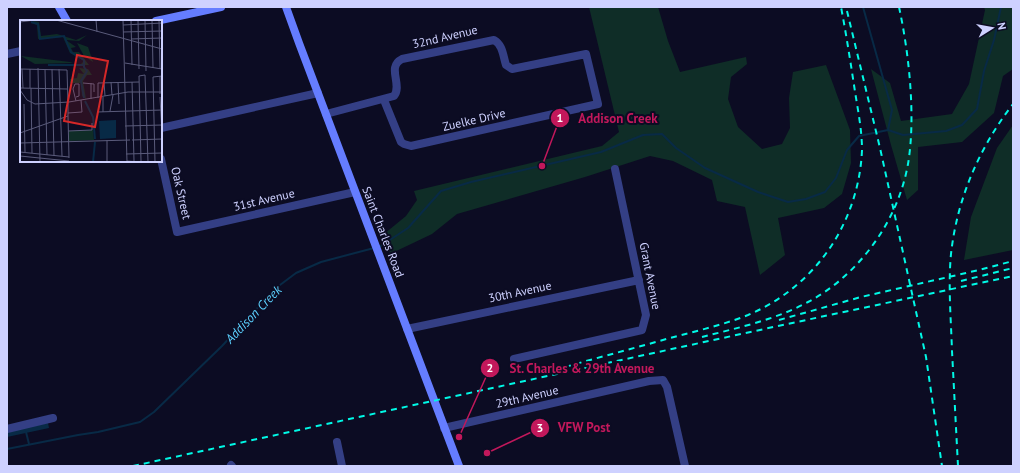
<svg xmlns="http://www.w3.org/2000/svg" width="1020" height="473" font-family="'PT Sans',sans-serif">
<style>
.green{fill:#0f2d27}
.water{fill:#082a46}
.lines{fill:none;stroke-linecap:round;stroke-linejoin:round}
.stream{stroke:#082a46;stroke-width:2}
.minor{stroke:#343f85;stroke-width:8}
.secondary{stroke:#657dff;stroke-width:8}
.rail{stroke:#00f9e6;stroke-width:2;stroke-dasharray:6 5;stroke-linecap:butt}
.labels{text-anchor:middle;stroke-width:4;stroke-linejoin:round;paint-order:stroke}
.street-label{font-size:12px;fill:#ced1ff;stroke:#0c0c23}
.water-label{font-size:13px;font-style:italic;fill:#5cd1ff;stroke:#0c0c23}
.inset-river{fill:none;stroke:#082a46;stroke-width:2}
.inset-road{fill:none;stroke:#5a5b7b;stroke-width:1}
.view{fill:#d62828;fill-opacity:0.15;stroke:#d62828;stroke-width:2}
.inset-edge{fill:none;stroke:#ced1ff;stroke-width:2}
.leader{fill:none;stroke:#c2185b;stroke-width:1.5}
.callout-dot{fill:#c2185b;stroke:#0c0c23;stroke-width:1.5}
.mark-label{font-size:12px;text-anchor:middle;font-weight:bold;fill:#fff}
.callout-label{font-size:13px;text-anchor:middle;font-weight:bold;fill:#c2185b;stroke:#0c0c23;stroke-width:4;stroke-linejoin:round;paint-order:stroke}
</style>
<rect width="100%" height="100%" fill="#0c0c23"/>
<path class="green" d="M589,7H658L668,41L680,72L746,57L747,64L731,77L728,99L738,127L762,149L782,144L790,128L789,98L793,72L826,65L850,130L851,163L842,194L824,208L778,218L785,255L760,275L745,207L717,201L712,180L673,161L650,156L585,177L457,214L432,234L390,254L384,234L406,216L417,200L414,191L602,146L619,132Z
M984,7H1013V69L1003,76L994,113L962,142L918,147V190L907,200L891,145L871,69L890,83L901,121L952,114L969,84L985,10Z
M1013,125V250L964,260L971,217L997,148Z"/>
<path class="water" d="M48,423L49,428L7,437V432Z"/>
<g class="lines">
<path class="stream" d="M863,7L892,110L888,130
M379,247L408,228L441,191L471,182L601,152L643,135L662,134L676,148L705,168L758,192L788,202L806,199L825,192L836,178L847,150L859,136L888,130L903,135L946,131L962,125L977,109L984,71L994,40L1001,7
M26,432L29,444
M7,449L78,435L98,432L140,422L154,412L222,346L276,288L296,273L321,262L374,248"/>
<path class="minor" d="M7,54L21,51
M326,114L394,96C403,85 386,67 402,59L494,40C503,45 503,56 506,65L512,69L586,54L598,104L411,146L404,144L401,142L384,100
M161,128L318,93
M161,159L177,232L355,192
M407,329L639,280
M514,359L642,330L646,315L615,169
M444,428L649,381L663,380L667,387L685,466
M7,429L53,418
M337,442L342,466
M231,465L232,466"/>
<path class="secondary" d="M59,7L67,21
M286,7L299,43L459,466
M156,21L221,7"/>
<path class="rail" d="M847,11L880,148L926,357L942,466
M961,281L1013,268
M779,320L861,297L979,270L1013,261
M702,337C737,328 775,320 808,302C859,275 898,221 908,164C916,117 909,53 899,7
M565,367C600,357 635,348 670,338C696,331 723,325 748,315C791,297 826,263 845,221C855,199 861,175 862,150C862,128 857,106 854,85C850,59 846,33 841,7
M133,466L778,326L1013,276
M958,466C956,428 954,389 952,351C951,319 948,286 951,254C957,199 979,148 1013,104"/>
</g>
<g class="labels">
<g class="street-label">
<text transform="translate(445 37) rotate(-13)" y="4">32nd Avenue</text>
<text transform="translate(474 120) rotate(-13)" y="4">Zuelke Drive</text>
<text transform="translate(181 193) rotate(77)" y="4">Oak Street</text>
<text transform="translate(264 200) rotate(-13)" y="4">31st Avenue</text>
<text transform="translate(383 232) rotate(69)" y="4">Saint Charles Road</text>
<text transform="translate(650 276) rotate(79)" y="4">Grant Avenue</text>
<text transform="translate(520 292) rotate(-12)" y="4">30th Avenue</text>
<text transform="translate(527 397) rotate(-13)" y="4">29th Avenue</text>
</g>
<g class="water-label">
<text transform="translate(253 314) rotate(-46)" y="5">Addison Creek</text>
</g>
</g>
<g transform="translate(20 20)">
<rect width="142" height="142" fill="#0c0c23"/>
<path d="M14,1L19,2L21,16L37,14L56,20L67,15L59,21L46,20L56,27L51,28L53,32H59L69,45H60L64,41L50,33L43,17L18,19L17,5L11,3ZM57,23L68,27L73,42L64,36ZM1,36L50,42L53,43L15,44ZM59,48L68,49L72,55H67L63,61L66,79L62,76L61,63H50V59L57,58L58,53L64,54ZM73,110L74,120L49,121V111Z" fill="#0f2d27"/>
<path d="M96,100V118L80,119L79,101Z" fill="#082a46"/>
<path class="inset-river" d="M11,2L18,4L20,19L44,16L51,32L64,40V47L67,51L61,61L64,78M28,45H64M65,81L73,97L75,119M73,142L75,122"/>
<path class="inset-road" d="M36,0L142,29M76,0L77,12M103,0L107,142M111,0L112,45M118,0L119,49M125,0L126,51M132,0L133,48M139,0L140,49M0,2L15,0M103,5L142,3M103,12L142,11M111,19L142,18M105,43L142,49M18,48L20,142M0,49L47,50L48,83M2,49L3,68M10,49V68M25,49L27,135M32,49L34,136M39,49L42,136M140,56V74M84,62L85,76M91,62L92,75M98,62L99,84M112,62L114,141M63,63L74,64V72M71,63V79M0,68L47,69M11,68L12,133M0,70L7,80L15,84L49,82L108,72H142M56,77L59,76V64H55L53,69L56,81M83,77V92M140,77L142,114M78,78V63L119,62M4,84L5,132M90,91L93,75M77,92L142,90M48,93L62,92L61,80M48,96L49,138M105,106L142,105M48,111L72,110V103M0,113L48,96V83M87,120V142M112,120L142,119M0,123L110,120M0,132L49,137M106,134L142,133M0,136L49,141M107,141L121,142M121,141L119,56L125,55L128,142M135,142L133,57L142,56"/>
<path class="view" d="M57,35L88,41L75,107L44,101Z"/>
<rect width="142" height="142" class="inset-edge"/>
</g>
<path class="leader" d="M542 166L560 118M459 437L490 368M487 453L540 428"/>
<g class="callout-dot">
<circle cx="542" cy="166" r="4"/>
<circle cx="459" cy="437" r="4"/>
<circle cx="487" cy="453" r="4"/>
<circle cx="560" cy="118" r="10"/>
<circle cx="490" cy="368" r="10"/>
<circle cx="540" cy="428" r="10"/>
</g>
<g class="mark-label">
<text x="560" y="122">1</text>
<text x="490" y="372">2</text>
<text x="540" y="432">3</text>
</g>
<g class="callout-label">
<text x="618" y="123">Addison Creek</text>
<text x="582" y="373">St. Charles &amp; 29th Avenue</text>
<text x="584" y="432">VFW Post</text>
</g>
<rect width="1020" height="473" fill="none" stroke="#ced1ff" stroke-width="16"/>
<g transform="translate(992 28) rotate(79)" stroke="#0c0c23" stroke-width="3" paint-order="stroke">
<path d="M0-3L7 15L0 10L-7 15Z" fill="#ced1ff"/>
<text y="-6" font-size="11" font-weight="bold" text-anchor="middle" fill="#ced1ff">N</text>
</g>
</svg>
